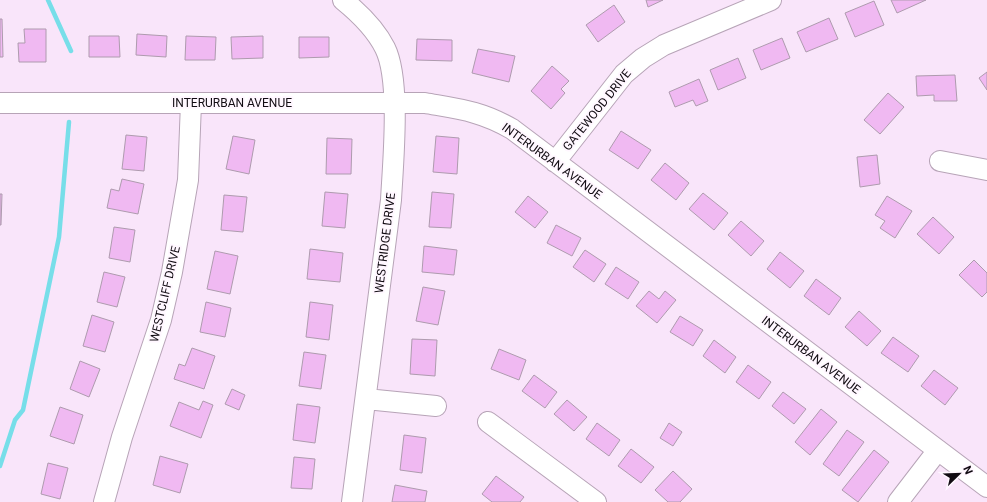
<svg xmlns="http://www.w3.org/2000/svg" width="987" height="502" font-family="Roboto,sans-serif">
<style>
.lines{fill:none;stroke-linecap:round;stroke-linejoin:round}
.stream{stroke:#77dee9;stroke-width:4.5}
.building{fill:#f0b9f2;stroke:#ae9bae}
.minor-casing{stroke:#b7a4b7;stroke-width:22}
.minor{stroke:#fff;stroke-width:20}
.labels{text-anchor:middle;stroke-width:4;stroke-linejoin:round;paint-order:stroke}
.street-label{font-size:12px;fill:#110b12;stroke:#fff7ff}
</style>
<rect width="100%" height="100%" fill="#f9e5fa"/>
<g class="lines">
<path class="stream" d="M48,0L71,51
M0,466L15,420L23,410L59,237L69,122"/>
</g>
<path class="building" d="M646,0H663L648,7Z
M891,0H926L897,13Z
M874,1L884,25L855,37L845,13Z
M614,5L625,22L598,42L586,25Z
M829,18L838,39L806,52L797,32Z
M0,19H2L3,57H0Z
M24,29H46V62H19L18,43H25Z
M137,34L167,36L166,57L136,55Z
M89,36H119L120,57H89Z
M186,36L216,37L215,60H185Z
M263,36V58L232,59L231,37Z
M299,37H329V57L299,58Z
M782,38L790,58L761,70L753,50Z
M417,39L452,40V61L416,60Z
M478,49L515,56L509,82L472,73Z
M738,58L746,78L718,90L710,70Z
M552,66L569,81L561,89L565,93L551,109L531,91Z
M987,72V90L979,78Z
M955,75L957,101H934V95L917,96L916,76Z
M699,79L708,101L696,106L693,100L675,107L669,92Z
M888,93L904,107L880,134L864,120Z
M621,131L651,150L638,169L609,150Z
M126,135L147,137L144,171L122,169Z
M233,136L255,140L249,174L226,169Z
M436,136L459,138L457,174L433,172Z
M327,138L352,139L351,174H326Z
M877,155L880,184L860,187L857,157Z
M665,163L689,183L676,200L651,180Z
M122,179L144,184L138,214L107,208L111,189L119,191Z
M325,192L348,194L345,228L322,226Z
M432,192L454,194L451,228L429,227Z
M703,193L728,213L714,230L689,209Z
M0,194H2L1,225H0Z
M224,195L247,197L243,232L221,230Z
M528,196L548,212L535,228L515,212Z
M887,196L912,211L895,238L880,228L885,221L875,215Z
M933,217L954,237L939,254L917,234Z
M741,221L764,241L751,256L728,235Z
M556,225L581,238L572,256L547,243Z
M114,227L135,230L130,262L109,258Z
M424,246L457,250L454,275L422,272Z
M310,249L343,253L340,282L307,279Z
M585,250L606,264L594,282L573,267Z
M215,251L238,256L230,294L207,289Z
M780,252L804,271L790,288L767,269Z
M974,260L987,273V292L982,297L959,275Z
M616,267L639,282L628,299L605,284Z
M104,272L125,277L117,307L97,302Z
M816,279L841,298L829,315L804,296Z
M423,287L445,291L438,325L416,321Z
M649,291L659,299L665,291L676,300L657,323L636,306Z
M206,302L231,308L225,337L200,332Z
M310,302L333,305L329,340L306,337Z
M859,311L881,331L867,346L845,327Z
M92,315L114,322L105,352L83,346Z
M680,316L703,330L693,346L670,332Z
M893,337L919,356L908,372L881,353Z
M412,339L437,340L435,376L410,374Z
M714,340L736,357L725,373L703,356Z
M192,348L215,356L204,389L174,379L179,364L185,366Z
M499,349L526,360L519,380L491,369Z
M304,352L326,355L321,389L299,386Z
M80,361L100,369L89,397L70,389Z
M748,365L771,382L759,399L736,382Z
M934,370L958,388L945,405L921,386Z
M534,375L557,392L545,408L522,391Z
M232,389L245,395L239,410L225,404Z
M783,392L806,409L794,424L772,406Z
M567,400L587,417L574,431L554,414Z
M203,401L213,405L201,438L170,426L179,402L199,410Z
M297,404L320,407L315,443L293,440Z
M60,407L83,415L74,444L50,436Z
M821,409L837,422L810,455L795,442Z
M597,423L620,440L609,456L586,439Z
M669,423L682,432L673,446L660,438Z
M847,430L864,442L839,476L823,464Z
M404,435L426,438L422,473L400,470Z
M631,449L654,467L641,483L618,466Z
M874,450L889,462L858,502L842,490Z
M160,456L188,464L180,493L153,485Z
M294,457L315,459L312,489L291,488Z
M48,463L68,468L60,499L41,494Z
M673,471L692,489L680,502H668L655,490Z
M496,476L524,497L520,502H492L482,494Z
M395,485L427,491L425,502H392Z"/>
<g class="lines">
<defs>
<path id="minor" d="M343,0C359,13 375,28 385,48C401,80 393,162 391,200L352,502
M0,103H425C459,109 481,111 512,129L987,487
M940,161L987,170
M555,162L624,74L643,58L664,45L771,0
M366,399L436,406
M488,422L596,502
M104,502L122,437L161,320L172,272L188,180L191,103
M898,502L938,450"/>
</defs>
<use href="#minor" class="minor-casing"/>
<use href="#minor" class="minor"/>
</g>
<g class="labels">
<g class="street-label">
<text x="232" y="107">INTERURBAN AVENUE</text>
<text transform="translate(597 110) rotate(-51)" y="4">GATEWOOD DRIVE</text>
<text transform="translate(552 161) rotate(36)" y="4">INTERURBAN AVENUE</text>
<text transform="translate(385 243) rotate(-83)" y="4">WESTRIDGE DRIVE</text>
<text transform="translate(165 294) rotate(-77)" y="4">WESTCLIFF DRIVE</text>
<text transform="translate(811 355) rotate(37)" y="4">INTERURBAN AVENUE</text>
</g>
</g>
<g transform="translate(959 474) rotate(67)" stroke="#fff7ff" stroke-width="3" paint-order="stroke">
<path d="M0-3L7 15L0 10L-7 15Z" fill="#110b12"/>
<text y="-6" font-size="11" font-weight="bold" text-anchor="middle" fill="#110b12">N</text>
</g>
</svg>
